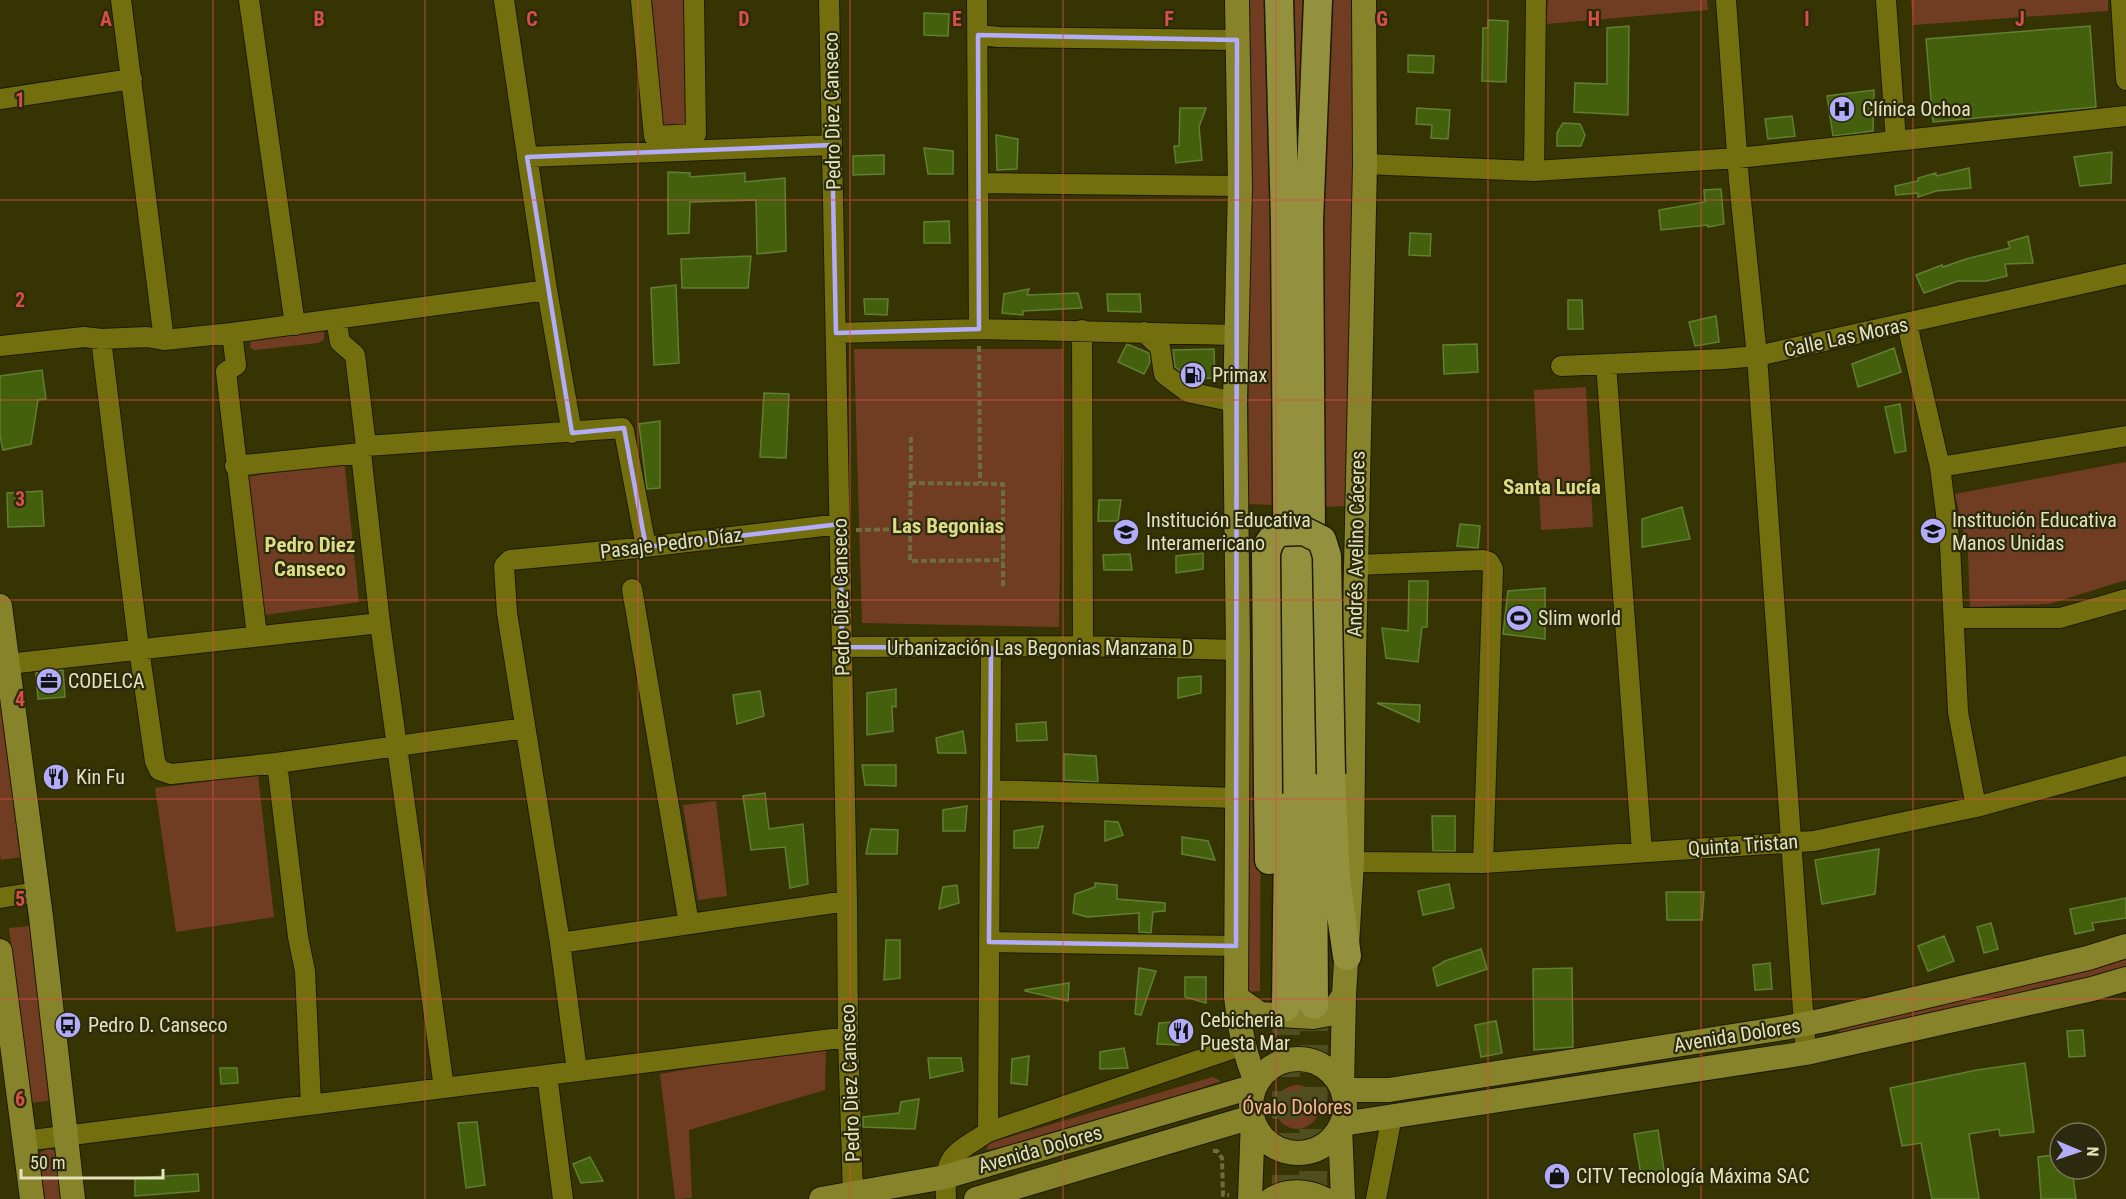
<svg xmlns="http://www.w3.org/2000/svg" width="2126" height="1199" font-family="'Roboto Condensed',sans-serif">
<style>
.green{fill:#713d22}
.building{fill:#44600d;stroke:#617f33;stroke-width:1.5}
.lines{fill:none;stroke-linecap:round;stroke-linejoin:round}
.highway-tunnel{stroke:#504e1e;stroke-width:28;stroke-dasharray:28 14;stroke-linecap:butt}
.minor-casing{stroke:#1d1b02;stroke-width:22}
.major-casing{stroke:#1d1b02;stroke-width:26}
.highway-casing{stroke:#1d1b02;stroke-width:31}
.path{stroke:#6f6d3f;stroke-width:4;stroke-dasharray:6 3;stroke-linecap:butt}
.minor{stroke:#736f0e;stroke-width:20}
.major{stroke:#87832b;stroke-width:24}
.highway{stroke:#94913e;stroke-width:28}
.highway-bridge-casing{stroke:#1d1b02;stroke-width:31;stroke-linecap:butt}
.highway-bridge{stroke:#94913e;stroke-width:28}
.marked{fill:none;stroke:#b3adf9;stroke-width:4.5;stroke-linejoin:round}
.grid{fill:none;stroke:#d94e45;stroke-width:1.5;stroke-opacity:0.55}
.labels{text-anchor:middle;stroke-width:4.5;stroke-linejoin:round;paint-order:stroke}
.poi-label{font-size:20px;fill:#e4e4ba;stroke:#2b2a0e;text-anchor:start}
.street-label{font-size:20px;fill:#e4e4ba;stroke:#2b2a0e}
.park-label{font-size:20px;fill:#feb591;stroke:#2b2a0e}
.neighbourhood-label{font-size:21px;font-weight:bold;fill:#dedc85;stroke:#2b2a0e}
.grid-label{font-size:20px;text-anchor:middle;font-weight:bold;fill:#d94e45;stroke:#2b2a0e;stroke-width:4.5;stroke-linejoin:round;paint-order:stroke}
</style>
<rect width="100%" height="100%" fill="#363403"/>
<path class="green" d="M652,0H685L686,127L660,130Z
M1247,0H1269L1274,505L1248,504L1250,164Z
M1291,0H1310L1300,187L1296,148Z
M1330,0H1354V107L1345,506L1322,507L1324,181L1327,142Z
M1548,0H1707L1708,10L1546,24Z
M1911,0H2108V11L1913,25Z
M319,330L324,332V339L319,343L255,350L250,348L251,338Z
M854,349H1063L1059,627L862,623Z
M1586,387L1593,527L1541,530L1534,390Z
M344,459L359,602L265,615L248,477Z
M2126,462V580L2049,604L1970,607L1968,553L1955,494Z
M1247,642H1261L1260,991L1248,992Z
M0,678L22,857L1,860L0,854Z
M258,775L274,917L176,932L155,788Z
M716,801L727,896L698,900L683,805Z
M31,926L54,1100L31,1103L9,928Z
M2126,955V967L2091,978L1839,1042V1027Z
M826,1045L825,1090L689,1130L692,1198L675,1199L660,1074Z
M1213,1077L1221,1081L1093,1125L987,1150L988,1143Z
M1275 1107a22 22 0 1 1 44 0a22 22 0 1 1-44 0Z
M48,1149L57,1151L67,1199H41L37,1161L39,1153Z"/>
<path class="building" d="M924,13L949,14L948,36L924,35Z
M1488,20L1508,21L1506,82L1482,81L1483,28H1488Z
M1629,26L1628,115L1574,112L1575,83L1607,84V28Z
M2090,26L2096,107L1933,122L1926,39Z
M1408,55L1434,56L1433,73L1408,72Z
M1874,90L1873,131L1833,136L1827,96Z
M1180,108H1206L1199,127L1202,160L1176,163L1174,146H1179Z
M1417,108L1450,110L1448,139L1431,138L1432,125L1416,124Z
M1792,116L1795,136L1768,139L1765,119Z
M1563,123L1580,124L1585,135L1581,146H1557V133Z
M996,135L1018,139L1017,169L997,170Z
M924,148L953,151V174H928Z
M2112,152L2111,183L2080,186L2074,157Z
M884,155V174L853,175V156Z
M1969,168L1971,188L1936,191L1918,197V193L1896,195L1895,186L1918,181V178L1936,173V176Z
M668,172L690,173V177L745,173V182L785,178L786,251L757,254L756,200L690,202L689,233L668,234Z
M1721,189L1724,224L1708,227V225L1661,230L1659,210L1705,202L1704,190Z
M949,221L950,243H924V222Z
M1410,233L1431,234L1430,256L1409,255Z
M2028,236L2033,263L2005,264L2007,276L1986,281H1958L1924,293L1916,275L1942,265L1943,267L1966,259L2010,248L2008,242Z
M751,256L748,288H682L681,259Z
M676,285L679,363L654,365L651,288Z
M1029,289L1027,295L1078,293L1082,308L1023,311V315L1002,313L1004,294Z
M1107,294H1140L1141,312L1108,311Z
M864,299H888L887,315L865,314Z
M1568,300H1582L1583,329H1568Z
M1716,316L1719,342L1695,346L1689,322Z
M1127,344L1149,353L1150,362L1144,374L1118,362Z
M1477,344L1478,372L1444,374L1443,345Z
M1894,348L1901,372L1858,387L1852,364Z
M1214,349L1215,378L1191,379L1175,367L1173,350Z
M42,370L46,399L38,400L31,444L3,450L0,436V376Z
M764,393L789,394L786,458L760,457Z
M1900,404L1906,451L1895,453L1885,407Z
M660,421V488L647,489L639,424Z
M42,491L44,526L8,527L7,493Z
M1099,500H1121L1118,521H1098Z
M1682,507L1690,539L1642,547V519Z
M1460,524L1480,526L1478,548L1457,546Z
M1203,553V569L1176,573V556Z
M1130,554L1132,570H1104L1103,555Z
M1409,581H1428L1427,627H1422L1418,662L1386,658L1382,628L1408,631Z
M1545,588V639L1503,634L1508,591Z
M63,670L65,697L38,699L36,673Z
M1201,676V693L1178,698V678Z
M896,689V707L892,706L893,731L867,735V693Z
M760,691L764,716L737,724L733,695Z
M1377,703L1420,705L1419,722Z
M1046,722L1047,740L1017,741L1016,724Z
M963,731L966,753H938L936,738Z
M1064,754L1096,756L1098,782L1064,780Z
M862,765H896V786L865,785Z
M765,793L769,829L803,824L808,884L790,888L785,847L751,850L743,796Z
M967,806L965,831H943V810Z
M1432,816H1455V851H1433Z
M1105,821L1118,822L1123,835L1105,841Z
M1043,826L1038,848H1014V831Z
M871,829L898,830L897,854H866Z
M1182,837L1208,841L1215,860L1182,854Z
M1879,849L1875,894L1822,904L1815,860Z
M1095,883L1117,885V899L1165,903V911L1153,912L1151,933L1139,932V913L1087,917L1073,913L1075,894L1095,887Z
M1449,884L1454,908L1423,915L1418,891Z
M957,885L959,903L939,909L943,887Z
M1666,892H1704L1702,920H1667Z
M2126,898V918L2092,923L2094,930L2075,934L2070,909Z
M1991,923L1998,949L1984,953L1977,927Z
M1944,936L1954,961L1928,971L1918,946Z
M886,940H900V978L884,980Z
M1481,949L1487,969L1437,986L1433,968L1445,961Z
M1770,963L1772,989L1755,990L1753,965Z
M1139,968L1156,971L1141,1015L1135,1014Z
M1572,968L1573,1047L1534,1050L1533,969Z
M1185,977H1206V1003L1185,997Z
M1069,983L1068,1001L1025,991V990Z
M1496,1021L1502,1053L1481,1057L1475,1025Z
M1174,1022L1179,1045L1157,1044L1159,1023Z
M2083,1030L2085,1056L2069,1057L2067,1031Z
M1124,1048L1128,1068L1100,1069V1052Z
M1029,1056L1027,1085L1011,1083L1012,1059Z
M928,1058H961L963,1071L930,1078Z
M2025,1063L2034,1132L2000,1136L1999,1129L1969,1134L1979,1199H1932L1921,1143L1902,1146L1890,1088L1977,1070Z
M220,1068H237L238,1083L221,1084Z
M919,1099L915,1129L863,1127V1117L899,1113L901,1102Z
M477,1122L485,1185L466,1188L458,1123Z
M1658,1130L1665,1177L1642,1181L1634,1134Z
M2060,1154V1169H2072L2076,1199H2041L2038,1157Z
M590,1157L603,1181L581,1183L573,1164Z
M198,1174L199,1191L135,1196V1178Z"/>
<g class="lines">
<path class="highway-tunnel" d="M1286,1007V1199
M1313,1199L1314,1005"/>
<defs>
<path id="minor" d="M121,0L164,340
M249,0L295,325
M504,0L547,290L572,433
M641,0L654,136L696,134L694,0
M829,0L847,901L848,1037L853,1193
M977,0L979,329
M1726,0L1739,181L1757,356L1806,1053
M1886,0L1896,141
M2121,0L2126,80
M978,35L999,37L1237,40
M0,99L132,79
M527,157L832,145
M1365,164L1534,171L1738,158L2126,116
M1534,171L1536,0
M978,183L1240,186
M336,319L340,342L355,355L366,446L361,453L380,623L444,1088
M1907,324L1940,467L1950,545L1958,712L1976,807
M1082,330L1083,646
M1144,332L1160,347L1164,374L1188,392L1235,402
M232,333L236,365L226,372L257,636
M836,333L979,329L1236,335
M101,339L139,649L155,761L159,770L171,774L277,763L525,728
M0,346L84,337L101,339L147,337L164,340L232,333L547,290
M1606,364L1642,852
M1561,366L1723,359L1757,356L2126,274
M366,446L622,428L624,431L646,547
M235,466L361,453
M1940,467L2126,436
M1356,565L1483,560L1489,562L1493,569L1483,863
M632,589L689,924
M1955,618H2060L2126,599
M842,647L1083,646L1238,650
M8,664L380,623
M277,763L298,937L305,971L311,1105
M990,790L1236,798
M1352,862L1483,863L1814,841L1976,807L2126,766
M0,898L37,892
M989,942L1236,946
M560,943L847,901
M577,1071L560,943L507,613L504,566L510,560L628,549L840,524
M547,1075L563,1199
M988,1132L991,648
M24,1141L848,1037
M946,1199C944,1154 953,1155 988,1132L1243,1045
M1376,1199L1392,1116"/>
<path id="major" d="M1237,0L1240,186L1235,402L1238,650L1236,997C1240,1027 1244,1056 1257,1083
M0,606L41,917L73,1199
M0,951L32,1199
M1236,997L1260,1014L1313,1017L1329,1014L1336,1007L1344,995
M1251 1106a47 47 0 1 1 94 0a47 47 0 1 1-94 0Z
M1342,1088L1344,995L1352,862L1354,657L1365,164L1364,0
M1343,1090H1389L1784,1028L1825,1020L2088,958L2126,946
M1342,1124L1806,1053L2092,989L2126,979
M1340,1127L1343,1199
M821,1199L945,1177L1255,1086
M976,1199L1252,1117
M1250,1199L1253,1120
M1272,1199C1288,1189 1308,1191 1324,1199"/>
<path id="highway" d="M1279,0L1285,221L1289,755L1286,1007
M1331,774L1336,880L1347,956
M1268,794L1269,860
M1314,1005L1309,221L1318,0"/>
</defs>
<use href="#minor" class="minor-casing"/>
<use href="#major" class="major-casing"/>
<use href="#highway" class="highway-casing"/>
<path class="path" d="M979,346L980,483
M911,437L910,561L1003,560
M910,483L1003,484V589
M856,530L910,529
M1213,1151H1217L1222,1158L1223,1195H1229"/>
<use href="#minor" class="minor"/>
<use href="#major" class="major"/>
<use href="#highway" class="highway"/>
<defs>
<path id="highway-bridge" d="M1268,794L1266,553L1269,543L1277,532L1304,531L1322,540L1327,556L1331,774"/>
</defs>
<use href="#highway-bridge" class="highway-bridge-casing"/>
<use href="#highway-bridge" class="highway-bridge"/>
</g>
<path class="marked" d="M978,35L1237,40L1236,946L989,942L991,648L842,647L840,524L646,547L624,428L572,433L527,157L832,145L836,333L979,329Z"/>
<path class="grid" d="M213,0V1199M425,0V1199M638,0V1199M850,0V1199M1063,0V1199M1276,0V1199M1488,0V1199M1701,0V1199M1913,0V1199M0,200H2126M0,400H2126M0,600H2126M0,799H2126M0,999H2126"/>
<defs>
<symbol id="hospital-disc" viewBox="-11 -11 22 22"><circle r="9.5" fill="#b3adf9" stroke="#2b2a0e"/><path d="M-5-5h3v3.5h4V-5h3V5h-3V1.5h-4V5h-3Z" fill="#111"/></symbol>
<symbol id="fuel-disc" viewBox="-11 -11 22 22"><circle r="9.5" fill="#b3adf9" stroke="#2b2a0e"/><path d="M-5.5-6h7V0h2V4h1.3V-2.5L3-4.5l.8-.8L6-3V5H2.5V1h-1V6h-7ZM-4.2-4.7v3.2H.2V-4.7Z" fill="#111"/></symbol>
<symbol id="school-disc" viewBox="-11 -11 22 22"><circle r="9.5" fill="#b3adf9" stroke="#2b2a0e"/><path d="M0-5L7-2L0 1L-7-2ZM-4 1L0 2.5L4 1V4Q0 6-4 4Z" fill="#111"/></symbol>
<symbol id="stadium-disc" viewBox="-11 -11 22 22"><circle r="9.5" fill="#b3adf9" stroke="#2b2a0e"/><path d="M0-5a6.5 5 0 1 0 0 10a6.5 5 0 1 0 0-10ZM-3.5-1.8h7v3.6h-7Z" fill="#111"/></symbol>
<symbol id="office-disc" viewBox="-11 -11 22 22"><circle r="9.5" fill="#b3adf9" stroke="#2b2a0e"/><path d="M-6-3h4V-5.5h4V-3h4V5H-6ZM-1-4.5V-3h2v-1.5ZM-6 0V1H6V0Z" fill="#111"/></symbol>
<symbol id="restaurant-disc" viewBox="-11 -11 22 22"><circle r="9.5" fill="#b3adf9" stroke="#2b2a0e"/><path d="M-5-6h1v4h1v-4h1v4h1v-4h1v5L-1.5 .5V6h-2V.5L-5-1ZM5-6V6H3V1.5H1.5Q1.5-4 5-6Z" fill="#111"/></symbol>
<symbol id="bus-disc" viewBox="-11 -11 22 22"><circle r="9.5" fill="#b3adf9" stroke="#2b2a0e"/><path d="M-5-6H5V4H4V6H2V4H-2V6H-4V4H-5ZM-3.5-4V0h7V-4ZM-3.5 1.2v1.5H-2V1.2ZM2 1.2v1.5H3.5V1.2Z" fill="#111"/></symbol>
<symbol id="shop-disc" viewBox="-11 -11 22 22"><circle r="9.5" fill="#b3adf9" stroke="#2b2a0e"/><path d="M-5-2.5h2.3a2.7 3.5 0 0 1 5.4 0H5L5.5 6h-11ZM-1.5-2.5h3a1.5 2.3 0 0 0-3 0Z" fill="#111"/></symbol>
</defs>
<g fill-rule="evenodd">
<use href="#hospital-disc" x="1827" y="94" width="30" height="30"/>
<use href="#fuel-disc" x="1178" y="360" width="30" height="30"/>
<use href="#school-disc" x="1918" y="516" width="30" height="30"/>
<use href="#school-disc" x="1111" y="517" width="30" height="30"/>
<use href="#stadium-disc" x="1504" y="603" width="30" height="30"/>
<use href="#office-disc" x="34" y="666" width="30" height="30"/>
<use href="#restaurant-disc" x="41" y="762" width="30" height="30"/>
<use href="#bus-disc" x="53" y="1010" width="30" height="30"/>
<use href="#restaurant-disc" x="1166" y="1016" width="30" height="30"/>
<use href="#shop-disc" x="1542" y="1161" width="30" height="30"/>
</g>
<g class="labels">
<g class="poi-label">
<text x="1862" y="116">Clínica Ochoa</text>
<text x="1212" y="382">Primax</text>
<text x="1146" y="527">Institución Educativa<tspan x="1146" dy="23">Interamericano</tspan></text>
<text x="1952" y="527">Institución Educativa<tspan x="1952" dy="23">Manos Unidas</tspan></text>
<text x="1538" y="625">Slim world</text>
<text x="68" y="688">CODELCA</text>
<text x="76" y="784">Kin Fu</text>
<text x="1200" y="1027">Cebicheria<tspan x="1200" dy="23">Puesta Mar</tspan></text>
<text x="88" y="1032">Pedro D. Canseco</text>
<text x="1576" y="1183">CITV Tecnología Máxima SAC</text>
</g>
<g class="street-label">
<text transform="translate(832 111) rotate(-91)" y="7">Pedro Diez Canseco</text>
<text transform="translate(1846 337) rotate(-12)" y="7">Calle Las Moras</text>
<text transform="translate(671 543) rotate(-7)" y="7">Pasaje Pedro Díaz</text>
<text transform="translate(1356 544) rotate(-89)" y="7">Andrés Avelino Cáceres</text>
<text transform="translate(841 597) rotate(-91)" y="7">Pedro Diez Canseco</text>
<text x="1040" y="655">Urbanización Las Begonias Manzana D</text>
<text transform="translate(1743 845) rotate(-4)" y="7">Quinta Tristan</text>
<text transform="translate(1737 1035) rotate(-9)" y="7">Avenida Dolores</text>
<text transform="translate(850 1083) rotate(-92)" y="7">Pedro Diez Canseco</text>
<text transform="translate(1040 1149) rotate(-16)" y="7">Avenida Dolores</text>
</g>
<g class="park-label">
<text x="1297" y="1114">Óvalo Dolores</text>
</g>
<g class="neighbourhood-label">
<text x="1552" y="494">Santa Lucía</text>
<text x="948" y="533">Las Begonias</text>
<text x="310" y="552">Pedro Diez<tspan x="310" dy="24">Canseco</tspan></text>
</g>
</g>
<g class="grid-label">
<text x="106" y="26">A</text>
<text x="319" y="26">B</text>
<text x="532" y="26">C</text>
<text x="744" y="26">D</text>
<text x="957" y="26">E</text>
<text x="1169" y="26">F</text>
<text x="1382" y="26">G</text>
<text x="1594" y="26">H</text>
<text x="1807" y="26">I</text>
<text x="2020" y="26">J</text>
<text x="20" y="107">1</text>
<text x="20" y="307">2</text>
<text x="20" y="506">3</text>
<text x="20" y="706">4</text>
<text x="20" y="906">5</text>
<text x="20" y="1106">6</text>
</g>
<g transform="translate(2078 1151) rotate(92)"><circle r="28" fill="#2b2a0e" stroke="#757453" stroke-width="1.5"/>
<path d="M0-4.5L10 22L0 15L-10 22Z" fill="#b3adf9"/>
<text y="-9" font-size="16" font-weight="bold" text-anchor="middle" fill="#e4e4ba">N</text>
</g>
<path d="M21 1169v9h142v-9" fill="none" stroke="#e4e4ba" stroke-width="3"/>
<text x="30" y="1169" font-size="18" fill="#e4e4ba" stroke="#2b2a0e" stroke-width="4.5" paint-order="stroke">50 m</text>
</svg>
